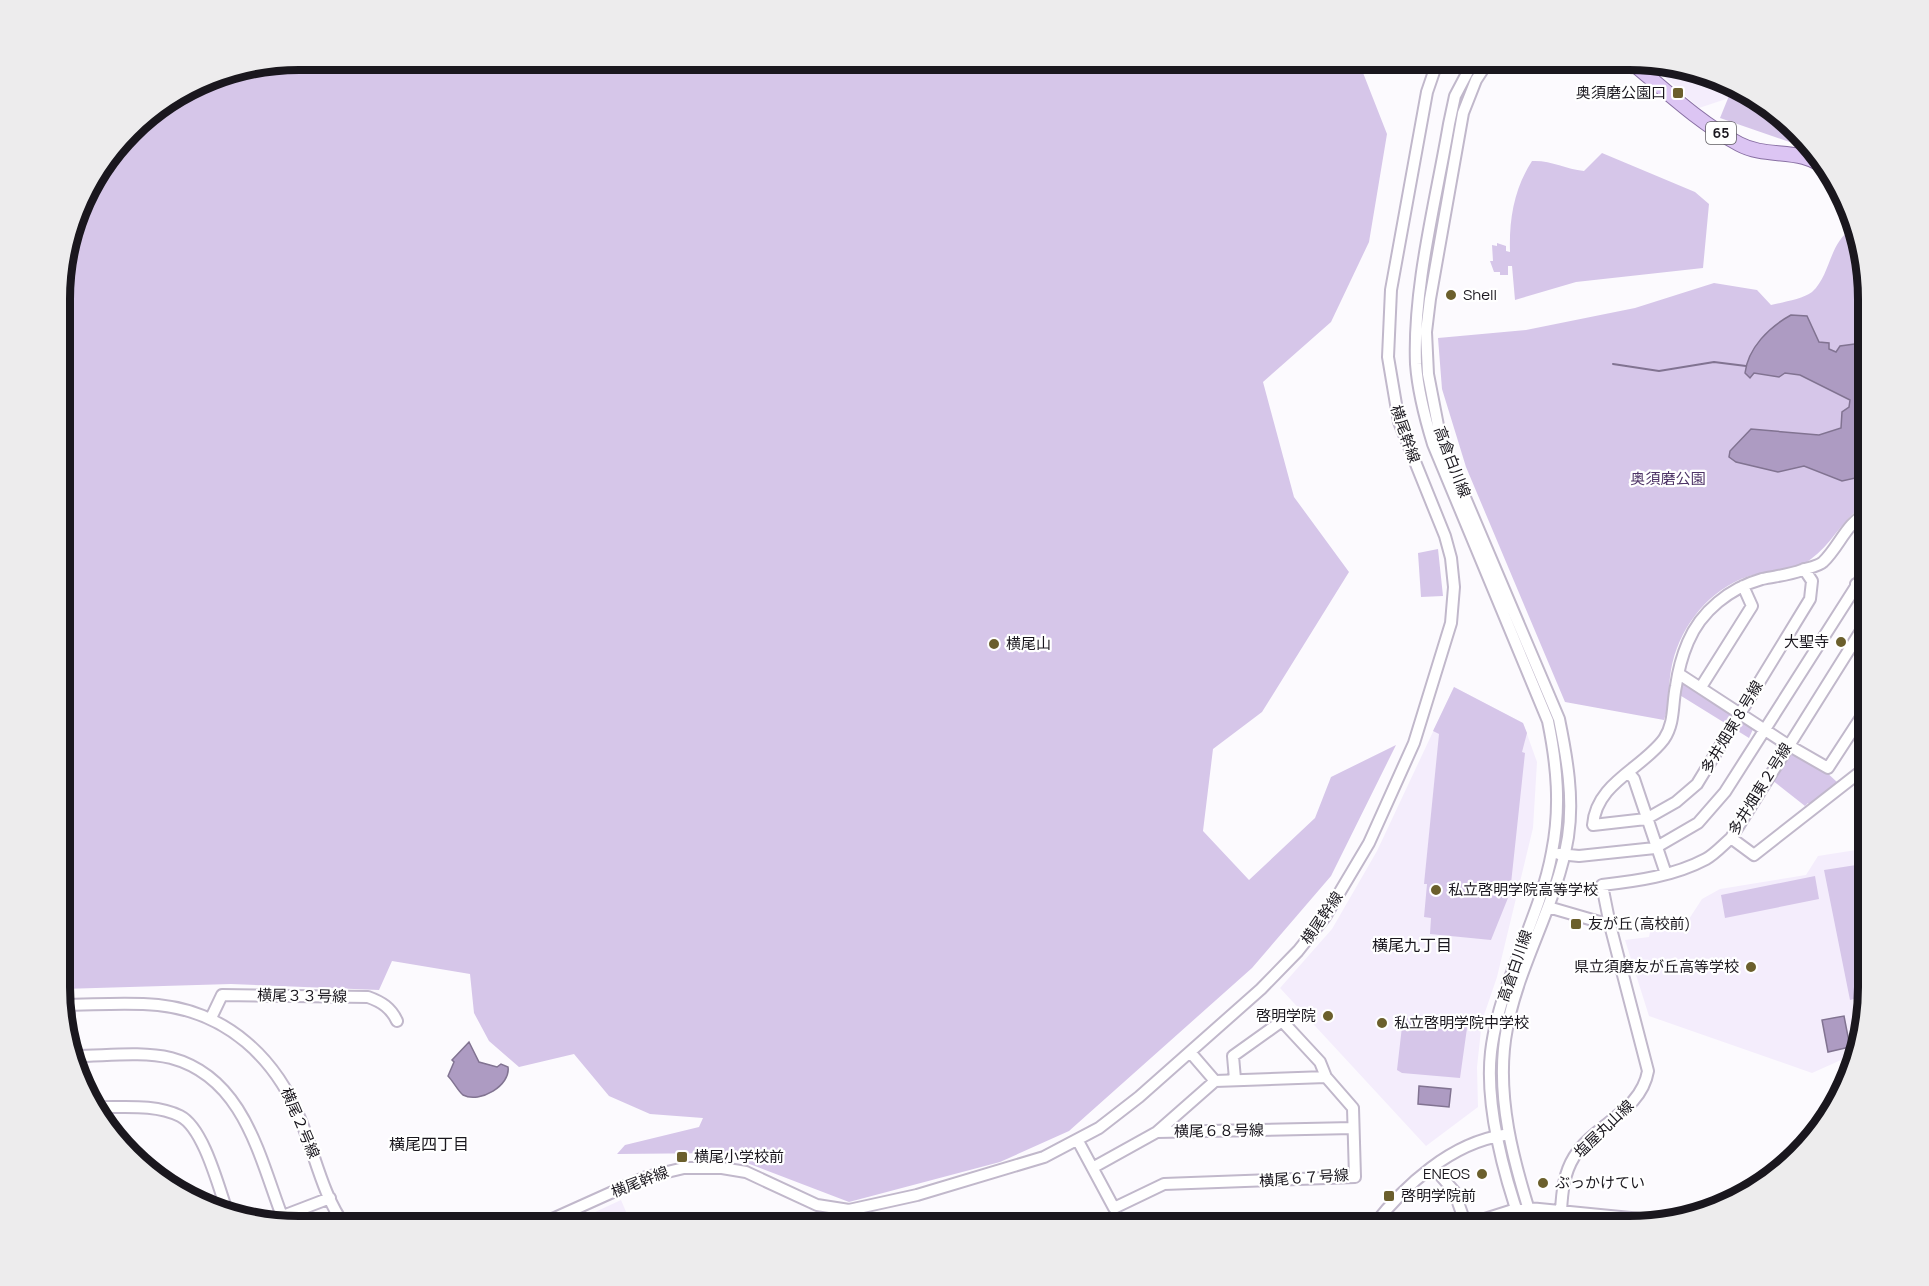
<svg xmlns="http://www.w3.org/2000/svg" width="1929" height="1286" font-family="Manrope,'Noto Sans JP',sans-serif">
<style>
.built{fill:#f4edfc}
.green{fill:#d6c6e9}
.water{fill:#ad9bc2;stroke:#817391;stroke-width:1.5}
.lines{fill:none;stroke-linecap:round;stroke-linejoin:round}
.stream{stroke:#817391;stroke-width:2}
.minor-casing{stroke:#c1b8cb;stroke-width:14}
.major-casing{stroke:#886fa3;stroke-width:16}
.minor{stroke:#fff;stroke-width:10}
.major{stroke:#dcc5f3;stroke-width:14}
.poi-dot{fill:#6b5f2c;stroke:#fff;stroke-width:2}
.labels{text-anchor:middle;stroke-width:4.5;stroke-linejoin:round;paint-order:stroke}
.shield{fill:#fff;stroke:#5f5d62;stroke-width:1.5}
.shield-label{font-size:14px;font-weight:bold;fill:#1a171e}
.poi-label{font-size:15px;fill:#1a171e;stroke:#fff;text-anchor:start}
.street-label{font-size:15px;fill:#1a171e;stroke:#fff}
.park-label{font-size:15px;fill:#4d3366;stroke:#fff}
.neighbourhood-label{font-size:16px;fill:#1a171e;stroke:#fff}
.rim{fill:none;stroke:#1a171e;stroke-width:8}
</style>
<rect width="100%" height="100%" fill="#fcfafe"/>
<path class="built" d="M1649,63L1706,73L1734,86L1732,97L1699,108Z
M1454,687L1523,723L1537,762L1533,828L1497,977L1482,1021L1477,1067L1478,1107L1426,1146L1280,988L1332,929L1377,851Z
M1869,848V1002L1859,1052L1812,1073L1649,1016L1625,940L1649,937L1651,927L1689,919L1702,899L1720,889L1806,875L1818,856Z
M621,1200L632,1226H565Z"/>
<path class="green" d="M300,60H1358L1387,134L1369,242L1331,322L1263,382L1294,497L1349,572L1262,712L1213,749L1203,831L1249,880L1315,818L1331,777L1396,745L1331,876L1252,968L1069,1131L1000,1162L849,1202L721,1153L617,1154L625,1145L699,1127L703,1118L650,1114L609,1096L574,1054L519,1067L489,1041L474,1013L470,974L392,961L379,990L231,984L62,989V269L85,193L141,120L208,78Z
M1733,86L1763,101L1807,148L1720,118Z
M1602,153L1695,192L1709,204L1703,268L1576,282L1515,300L1512,266H1508V275H1500V272H1494L1490,261H1493L1492,245L1497,246V243L1506,246V251L1510,252C1509,219 1514,189 1532,161C1551,160 1565,169 1584,171Z
M1852,229L1869,284V501C1844,516 1833,543 1811,559C1790,575 1763,569 1741,579C1704,595 1678,631 1671,670C1668,686 1670,704 1664,720L1565,702L1466,467L1442,389L1438,338L1526,330L1635,308L1714,283L1757,290L1771,305C1783,302 1803,299 1812,292C1831,275 1829,242 1852,229Z
M1438,549L1443,596L1421,597L1418,553Z
M1685,682L1754,727L1749,738L1678,694L1680,685Z
M1454,687L1523,723L1527,733L1522,752L1525,753L1510,893L1491,940L1430,934L1431,918L1424,917L1427,884H1424L1439,734L1433,731Z
M1791,753L1824,770L1837,782L1811,806L1808,803L1805,806L1772,780Z
M1869,863V1000L1862,997L1850,1000L1824,870Z
M1815,876L1819,899L1725,918L1721,895Z
M1403,1018L1456,1023L1468,1021L1460,1078L1402,1073L1397,1070Z"/>
<path class="water" d="M1791,315L1807,316L1819,342L1829,343V349L1836,352L1840,346L1869,342V475L1842,481L1804,466L1778,472L1736,462L1729,457L1730,451L1751,429L1819,435L1841,428L1842,412L1849,407L1850,400L1800,375L1785,373L1779,377L1754,373L1750,378L1745,373C1748,348 1769,327 1791,315Z
M1844,1016L1850,1047L1828,1052L1822,1020Z
M469,1042L479,1062L497,1067L501,1064L508,1067C511,1085 480,1104 463,1095C458,1091 453,1081 448,1076L454,1062L452,1060Z
M1419,1086L1451,1089L1449,1107L1418,1104Z"/>
<g class="lines">
<path class="stream" d="M1613,364L1659,371L1714,362L1746,366"/>
<defs>
<path id="minor" d="M1474,60L1455,96L1449,124C1436,201 1413,286 1416,364C1418,392 1425,418 1433,444L1548,721C1557,765 1561,807 1552,852C1540,919 1499,983 1491,1052C1485,1105 1504,1176 1522,1226
M1489,60L1476,80L1463,113L1430,299L1426,332L1428,374L1441,441L1559,719C1567,758 1574,798 1568,837C1557,904 1519,963 1507,1028C1494,1094 1514,1164 1534,1226
M1804,569L1812,581L1810,599L1697,784L1676,802L1646,819L1593,825C1596,783 1642,769 1664,739C1675,723 1672,704 1676,686C1678,672 1682,656 1688,642C1701,611 1730,588 1762,579C1776,576 1789,575 1802,570C1808,568 1819,566 1823,562C1840,546 1846,522 1869,512
M1856,584L1869,591
M1679,674L1788,745L1828,768L1869,705
M1701,687L1752,606L1743,586
M1628,772L1634,779L1666,874
M1731,838L1754,855L1869,765
M1559,854L1579,856L1655,848L1698,823L1725,792L1869,566
M1548,907L1610,925L1648,1071C1641,1112 1594,1124 1574,1157C1564,1173 1562,1192 1561,1211
M1610,925L1602,885C1637,881 1674,876 1706,859C1715,854 1723,845 1731,838L1869,618
M62,1005C93,1005 126,1002 158,1005C227,1012 276,1058 301,1121C315,1155 323,1196 345,1226
M211,1018L222,995L368,997C382,1002 391,1008 397,1021
M69,1037V1005
M75,1056C105,1056 141,1051 171,1058C246,1078 260,1161 285,1224
M1235,1079L1233,1056L1282,1021L1320,1062L1326,1077
M92,1107C120,1108 154,1103 180,1116C204,1128 219,1189 228,1214
M1157,1132L1215,1081
M1078,1141L1114,1208L1164,1184L1355,1177L1353,1108L1326,1077L1215,1081L1190,1052
M141,1159L153,1167L161,1180
M1094,1167L1157,1132L1353,1128
M1433,1167L1454,1191L1466,1225L1510,1211L1529,1208L1661,1221
M849,1210L854,1226
M270,1221L330,1198
M537,1226L646,1177L684,1168H722L746,1172L817,1205L849,1210L917,1195L1044,1157L1099,1128L1139,1097L1261,989L1298,951L1325,917L1369,843L1414,743L1451,623L1454,587L1451,558L1445,536L1399,422L1388,357L1391,290L1427,92L1438,60
M1373,1226C1405,1185 1451,1143 1504,1135"/>
<path id="major" d="M1629,60C1664,89 1698,122 1739,144C1769,160 1800,145 1829,171"/>
</defs>
<use href="#minor" class="minor-casing"/>
<use href="#major" class="major-casing"/>
<use href="#minor" class="minor"/>
<use href="#major" class="major"/>
</g>
<g class="poi-dot">
<rect x="1672" y="87" width="12" height="12" rx="3"/>
<circle cx="1451" cy="295" r="6"/>
<circle cx="1841" cy="642" r="6"/>
<circle cx="994" cy="644" r="6"/>
<circle cx="1436" cy="890" r="6"/>
<rect x="1570" y="918" width="12" height="12" rx="3"/>
<circle cx="1751" cy="967" r="6"/>
<circle cx="1328" cy="1016" r="6"/>
<circle cx="1382" cy="1023" r="6"/>
<rect x="676" y="1151" width="12" height="12" rx="3"/>
<circle cx="1482" cy="1174" r="6"/>
<circle cx="1543" cy="1183" r="6"/>
<rect x="1383" y="1190" width="12" height="12" rx="3"/>
</g>
<g class="labels">
<rect class="shield" x="1706" y="122" width="30" height="22" rx="4.5"/>
<g class="shield-label">
<text x="1721" y="138">65</text>
</g>
<g class="poi-label">
<text x="1666" y="98" text-anchor="end">奥須磨公園口</text>
<text x="1463" y="300">Shell</text>
<text x="1829" y="647" text-anchor="end">大聖寺</text>
<text x="1006" y="649">横尾山</text>
<text x="1448" y="895">私立啓明学院高等学校</text>
<text x="1588" y="929">友が丘(高校前)</text>
<text x="1739" y="972" text-anchor="end">県立須磨友が丘高等学校</text>
<text x="1316" y="1021" text-anchor="end">啓明学院</text>
<text x="1394" y="1028">私立啓明学院中学校</text>
<text x="694" y="1162">横尾小学校前</text>
<text x="1470" y="1179" text-anchor="end">ENEOS</text>
<text x="1555" y="1188">ぶっかけてい</text>
<text x="1401" y="1201">啓明学院前</text>
</g>
<g class="street-label">
<text transform="translate(1405 434) rotate(71)" y="5">横尾幹線</text>
<text transform="translate(1452 462) rotate(69)" y="5">高倉白川線</text>
<text transform="translate(1732 727) rotate(-59)" y="5">多井畑東８号線</text>
<text transform="translate(1760 789) rotate(-58)" y="5">多井畑東２号線</text>
<text transform="translate(1322 918) rotate(-55)" y="5">横尾幹線</text>
<text transform="translate(1515 966) rotate(-71)" y="5">高倉白川線</text>
<text transform="translate(302 996) rotate(1)" y="5">横尾３３号線</text>
<text transform="translate(300 1123) rotate(67)" y="5">横尾２号線</text>
<text transform="translate(1604 1129) rotate(-44)" y="5">塩屋丸山線</text>
<text transform="translate(1219 1131) rotate(-1)" y="5">横尾６８号線</text>
<text transform="translate(1304 1178) rotate(-4)" y="5">横尾６７号線</text>
<text transform="translate(640 1182) rotate(-21)" y="5">横尾幹線</text>
</g>
<g class="park-label">
<text x="1668" y="484">奥須磨公園</text>
</g>
<g class="neighbourhood-label">
<text x="1412" y="951">横尾九丁目</text>
<text x="429" y="1150">横尾四丁目</text>
</g>
</g>
<path d="M0 0H1929V1286H0ZM299 70H1629A229 229 0 0 1 1858 299V987A229 229 0 0 1 1629 1216H299A229 229 0 0 1 70 987V299A229 229 0 0 1 299 70Z" fill="#edeced" fill-rule="evenodd"/>
<path class="rim" d="M299 70H1629A229 229 0 0 1 1858 299V987A229 229 0 0 1 1629 1216H299A229 229 0 0 1 70 987V299A229 229 0 0 1 299 70Z"/>
</svg>
